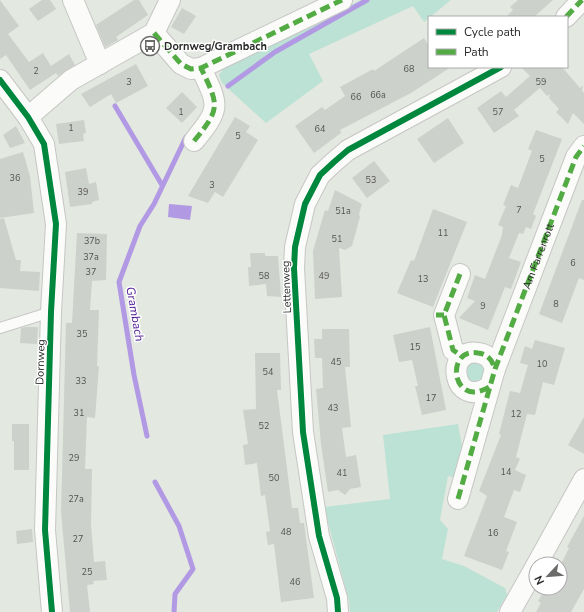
<svg xmlns="http://www.w3.org/2000/svg" width="584" height="612" font-family="'Nunito Sans',sans-serif">
<style>
.green{fill:#bce2d6}
.water{fill:#b299e4}
.lines{fill:none;stroke-linecap:round;stroke-linejoin:round}
.stream{stroke:#b299e4;stroke-width:5}
.building{fill:#cdd1cb}
.lane-casing{stroke:#c6c6c5;stroke-width:12}
.street-casing{stroke:#c6c6c5;stroke-width:22}
.lane{stroke:#fbfcfa;stroke-width:10}
.street{stroke:#fbfcfa;stroke-width:20}
.quiet{stroke:#53ab44;stroke-width:5;stroke-dasharray:10 5;stroke-linecap:butt}
.cycleway-casing{stroke:#fff;stroke-width:8}
.cycleway{stroke:#00873e;stroke-width:6}
.labels{text-anchor:middle;stroke-width:3;stroke-linejoin:round;paint-order:stroke}
.number-label{font-size:9px;fill:#545453}
.poi-label{font-size:11px;font-weight:bold;fill:#2a2a2a;stroke:#fff;text-anchor:start}
.street-label{font-size:11px;fill:#2a2a2a;stroke:#fff}
.water-label{font-size:12px;font-style:italic;fill:#4a1692;stroke:#fff}
</style>
<rect width="100%" height="100%" fill="#e3e8e0"/>
<path class="green" d="M361,0H451L424,22L413,6L309,54L323,81L266,123L222,83L219,75L224,68Z
M475,361L485,365L487,376L476,384L467,380L466,366Z
M458,424L463,452L458,478L448,476L440,520L448,529L442,559L464,566L505,588L507,595L497,612H350L349,601L324,507L390,499L383,435Z"/>
<path class="water" d="M169,204L192,206L190,220L168,217Z"/>
<g class="lines">
<path class="stream" d="M228,86L275,52L367,0
M115,106L162,185
M147,436L134,375L119,282L140,226L154,204L186,137
M155,482L179,526L193,569L175,594L174,612"/>
</g>
<path class="building" d="M0,0L19,26L8,34L29,62L43,53L51,66L69,54L75,65L58,76L56,73L30,90L6,55L0,59Z
M42,0H50L56,9L38,21L29,9Z
M134,0H139L148,15L116,37L118,40L105,47L96,25Z
M518,0H553L534,17H506L513,10L510,7Z
M182,8L196,16L184,34L171,27Z
M424,38L429,46V67H451L411,93L340,130L341,133L314,153L295,126L322,107L325,110L345,96L340,87L373,69L374,71Z
M136,64L148,86L116,103L111,94L90,107L81,94Z
M521,67H562L580,88L583,85L582,90L584,93V124L573,113L568,124L556,112L559,109L549,98L550,94L547,96L540,88L514,110L519,116L494,133L477,108L501,91L506,97L530,76Z
M182,92L197,107L182,123L166,108Z
M235,117L250,126L246,132L258,140L223,197L215,192L208,203L188,196Z
M448,118L464,143L434,163L417,139Z
M84,120L86,133L83,134L84,141L59,144L56,124Z
M16,126L25,143L10,148L3,135Z
M536,130L562,139L533,214L536,216L531,229L526,227L523,234L519,233L509,258L521,262L511,289L505,287L488,330L459,318L475,301L467,298L475,275L485,279L502,235L503,227L498,225L506,206L503,205L511,185L518,188L532,151L528,149Z
M23,152L30,176L34,213L0,218V159Z
M374,161L390,181L367,198L352,178Z
M86,168L89,184L96,182L99,200L92,202V204L70,207L65,172Z
M335,190L362,204L359,214L360,217L352,246L345,250L339,248L342,297L315,299L313,251L325,210L328,211Z
M582,200H584V280L579,278L562,323L539,314Z
M433,209L467,222L433,307L397,293L411,260L414,261Z
M4,218L16,260H21L20,271L40,272L39,291L0,288V219Z
M77,233L107,234L106,280L92,281L90,310H99L97,366H99L95,418L87,417L85,469H92L91,524L94,562L105,561L107,580L93,581L94,584L87,585L90,612H70L61,512L66,323H72Z
M250,253H265V256H278L281,297L267,296L266,284L249,286L248,267H251Z
M26,327H38L37,344L20,343L21,328Z
M430,327L446,410L422,415L415,386H418L412,360L399,362L393,335Z
M322,329H349L350,367H345L351,427L342,428L346,457L356,455L361,487L350,489L345,495L338,490L328,492L321,444L316,389L323,388L322,358H315L314,339H322Z
M535,340L565,348L554,385L543,382L535,415L527,414L516,457L520,459L515,470L526,475L520,492L514,490L504,517L517,522L506,551L509,552L502,570L464,556L487,496L479,491L501,435L499,434L510,391L520,393L528,365L520,363L525,346L532,349Z
M255,353H280L281,390H277L292,508H298L300,523H304L314,598L281,602L274,544L268,545L266,532L270,531L265,495L261,496L257,463L245,465L243,445L248,444L243,410L256,409Z
M584,417V454L568,445Z
M12,424H29V470H14V441H12Z
M584,516V589L571,612H536L541,603L538,601L546,588H560V566L569,548L567,547Z
M32,529L33,542L17,544L16,531Z"/>
<g class="lines">
<defs>
<path id="lane" d="M0,328L51,312"/>
<g id="street">
<path d="M73,0L100,64"/>
<path d="M566,17L582,0"/>
<path d="M154,33L181,64L191,69L201,68L342,0"/>
<path d="M0,80L28,117L44,144L56,224L51,312L45,530L52,612"/>
<path d="M28,117L71,80L154,33L170,0"/>
<path d="M194,141C221,108 219,106 201,68"/>
<path d="M460,274L444,315L453,350L463,357"/>
<path d="M489,387C452,410 444,347 478,353C488,354 492,360 495,369"/>
<path id="s1" d="M458,499L495,369L576,157L584,146"/>
<path d="M537,564L584,479"/>
<path d="M338,612L337,598L319,536L303,432L294,268L295,247L305,204L320,175L334,162L348,150L501,67"/>
<path d="M510,612L536,566"/>
</g>
</defs>
<use href="#lane" class="lane-casing"/>
<use href="#street" class="street-casing"/>
<use href="#lane" class="lane"/>
<use href="#street" class="street"/>
<path class="quiet" d="M566,17L582,0
M154,33L181,64L191,69L201,68L342,0
M194,141C221,108 219,106 201,68
M460,274L444,315L453,350L463,357
M436,315H444
M489,387C452,410 444,347 478,353C488,354 492,360 495,369
M458,499L495,369L576,157L584,146"/>
<defs>
<path id="cycleway" d="M0,80L28,117L44,144L56,224L51,312L45,530L52,612
M338,612L337,598L319,536L303,432L294,268L295,247L305,204L320,175L334,162L348,150L501,67"/>
</defs>
<use href="#cycleway" class="cycleway-casing"/>
<use href="#cycleway" class="cycleway"/>
</g>
<defs>
<symbol id="bus-ring" viewBox="-11 -11 22 22"><circle r="9.5" fill="#fff" stroke="#6b6c6a" stroke-width="1.5"/><path d="M-5-6H5V4H4V6H2V4H-2V6H-4V4H-5ZM-3.5-4V0h7V-4ZM-3.5 1.2v1.5H-2V1.2ZM2 1.2v1.5H3.5V1.2Z" fill="#6b6c6a"/></symbol>
</defs>
<g fill-rule="evenodd">
<use href="#bus-ring" x="139" y="35" width="22" height="22"/>
</g>
<g class="labels">
<g class="number-label">
<text x="409" y="72">68</text>
<text x="36" y="74">2</text>
<text x="129" y="85">3</text>
<text x="541" y="85">59</text>
<text x="378" y="98">66a</text>
<text x="356" y="100">66</text>
<text x="181" y="115">1</text>
<text x="498" y="115">57</text>
<text x="71" y="131">1</text>
<text x="320" y="132">64</text>
<text x="238" y="139">5</text>
<text x="542" y="162">5</text>
<text x="15" y="181">36</text>
<text x="371" y="183">53</text>
<text x="212" y="188">3</text>
<text x="83" y="195">39</text>
<text x="519" y="213">7</text>
<text x="343" y="214">51a</text>
<text x="443" y="236">11</text>
<text x="337" y="242">51</text>
<text x="92" y="244">37b</text>
<text x="91" y="260">37a</text>
<text x="573" y="266">6</text>
<text x="91" y="275">37</text>
<text x="264" y="279">58</text>
<text x="324" y="279">49</text>
<text x="423" y="282">13</text>
<text x="556" y="307">8</text>
<text x="483" y="309">9</text>
<text x="82" y="337">35</text>
<text x="415" y="350">15</text>
<text x="336" y="365">45</text>
<text x="542" y="367">10</text>
<text x="268" y="375">54</text>
<text x="81" y="384">33</text>
<text x="431" y="401">17</text>
<text x="333" y="411">43</text>
<text x="79" y="416">31</text>
<text x="516" y="417">12</text>
<text x="264" y="429">52</text>
<text x="74" y="461">29</text>
<text x="506" y="475">14</text>
<text x="342" y="476">41</text>
<text x="274" y="481">50</text>
<text x="76" y="502">27a</text>
<text x="286" y="535">48</text>
<text x="493" y="536">16</text>
<text x="78" y="542">27</text>
<text x="87" y="575">25</text>
<text x="295" y="585">46</text>
</g>
<g class="poi-label">
<text x="164" y="50">Dornweg/Grambach</text>
</g>
<g class="street-label">
<text dy="4" stroke="none"><textPath href="#s1" startOffset="256">Am Farrenrott</textPath></text>
<text transform="translate(286 287) rotate(-92)" y="4">Lettenweg</text>
<text transform="translate(40 362) rotate(-88)" y="4">Dornweg</text>
</g>
<g class="water-label">
<text transform="translate(135 314) rotate(80)" y="4">Grambach</text>
</g>
</g>
<rect x="428" y="16" width="140" height="52" fill="#ffffff" stroke="#aaaaaa"/>
<rect x="436" y="29" width="20" height="6" fill="#00873e" stroke="#aaaaaa"/>
<text x="464" y="36" font-size="12" fill="#2a2a2a">Cycle path</text>
<rect x="436" y="49" width="20" height="6" fill="#53ab44" stroke="#aaaaaa"/>
<text x="464" y="56" font-size="12" fill="#2a2a2a">Path</text>
<g transform="translate(548 576) rotate(244)"><circle r="19" fill="#ffffff" stroke="#aaaaaa"/>
<path d="M0-3L7 15L0 10L-7 15Z" fill="#6b6c6a"/>
<text y="-6" font-size="11" font-weight="bold" text-anchor="middle" fill="#2a2a2a">N</text>
</g>
</svg>
